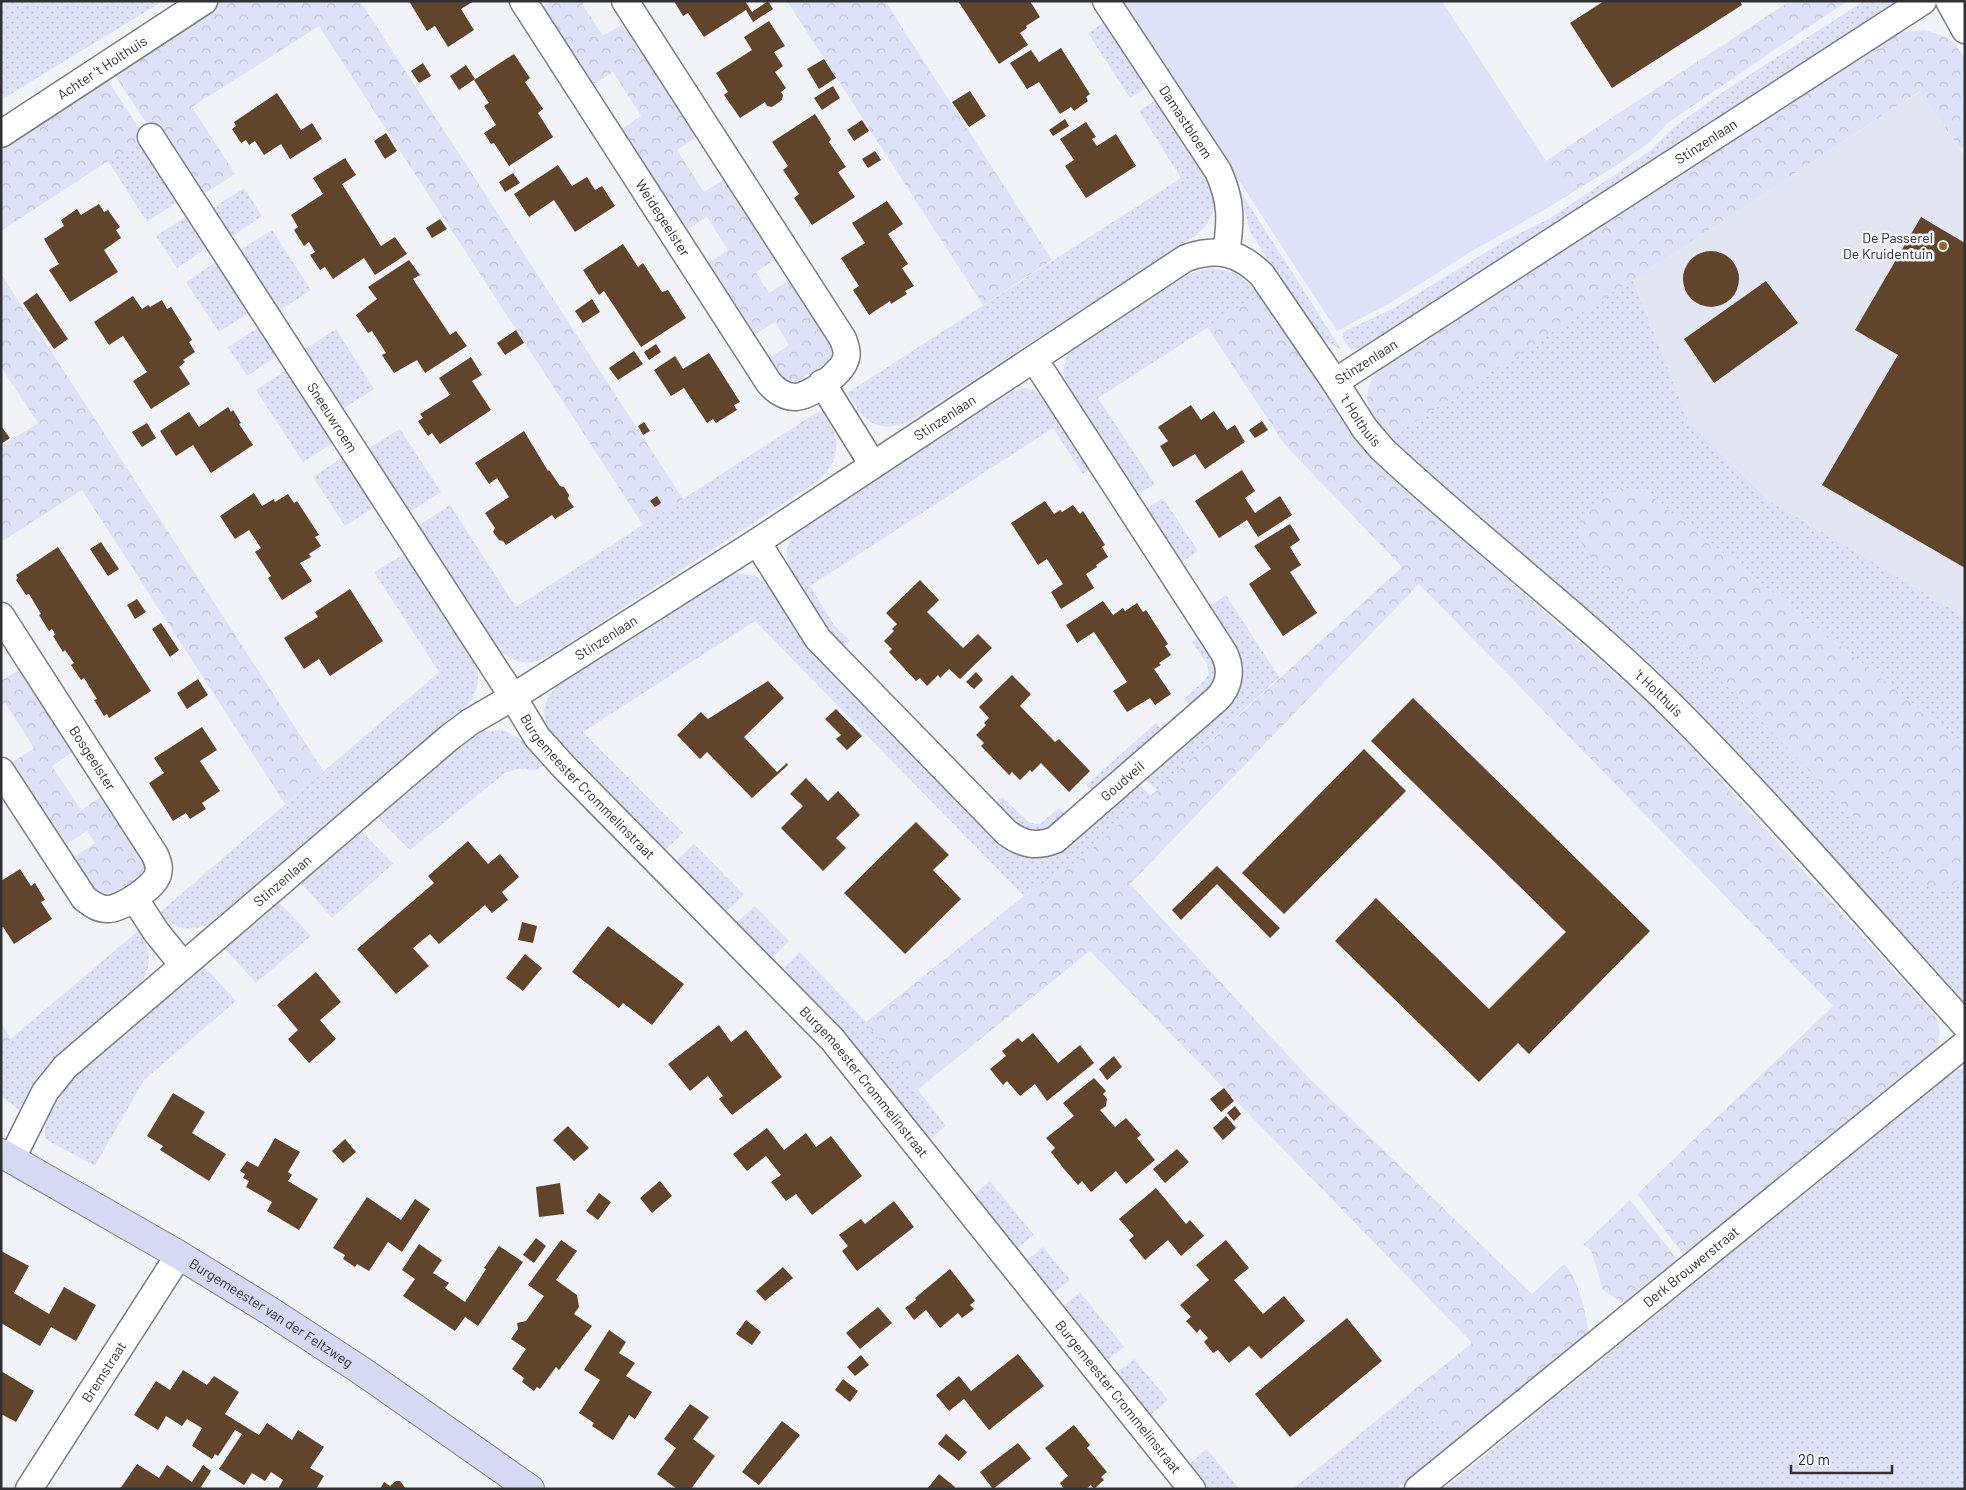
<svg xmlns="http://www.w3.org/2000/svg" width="1966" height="1490" font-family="Barlow,sans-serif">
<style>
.built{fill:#e3e6f2}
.grass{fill:url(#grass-dots)}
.forest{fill:url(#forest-crowns)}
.park{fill:#dde2f9}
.building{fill:#60442b}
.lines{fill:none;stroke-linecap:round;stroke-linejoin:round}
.street-casing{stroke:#7d7e82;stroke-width:29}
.secondary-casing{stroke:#7d7e82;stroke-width:30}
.street{stroke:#fff;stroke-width:26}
.secondary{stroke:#d5d9f4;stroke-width:28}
.poi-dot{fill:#9e6323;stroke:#f2f3f8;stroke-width:2}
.labels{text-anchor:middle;stroke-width:5;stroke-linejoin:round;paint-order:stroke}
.street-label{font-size:14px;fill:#313133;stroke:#f2f3f8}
.poi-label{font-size:14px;fill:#313133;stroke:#f2f3f8;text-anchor:end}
</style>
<defs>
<pattern id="grass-dots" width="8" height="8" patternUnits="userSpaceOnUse" patternTransform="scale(1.25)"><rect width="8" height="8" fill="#dde2f9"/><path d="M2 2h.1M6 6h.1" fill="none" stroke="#bec2d6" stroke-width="1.8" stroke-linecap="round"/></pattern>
<pattern id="forest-crowns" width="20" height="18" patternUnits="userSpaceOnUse" patternTransform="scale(1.25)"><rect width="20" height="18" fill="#dde2f9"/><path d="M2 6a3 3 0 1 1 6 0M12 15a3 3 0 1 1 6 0" fill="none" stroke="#bec2d6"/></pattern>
</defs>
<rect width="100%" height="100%" fill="#f2f3f8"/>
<path class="built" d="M1921,91L1965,157V617L1768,500L1689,422L1632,278Z"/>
<path class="grass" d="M1,1H163L1,100Z
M1864,1H1899L1372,344L1351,350L1342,337L1343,333L1347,330L1394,308L1508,239L1549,219L1650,151L1674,127L1720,94Z
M1106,21L1148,87L1130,98L1088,33Z
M1156,100L1207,176L1214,195V207L1210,219L1205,227L1196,235L910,421C877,436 864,420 847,393L1181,178L1139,111Z
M145,137L141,145L177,202L147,222L108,161Z
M244,188L262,216L231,237L213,208Z
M1239,189L1341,349L1322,340L1315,332L1250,232Z
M187,216L207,248L177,268L156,236Z
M272,230L311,290L279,311L240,250Z
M216,262L249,313L219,332L186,282Z
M1209,268C1234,270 1243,275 1258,295L1098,398L1155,484L1136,495L1065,383C1062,372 1064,363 1069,352L1189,274Z
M1632,278L1689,422L1768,500L1965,617V745L1645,491L1621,488L1608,494L1580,521L1590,557L1709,668L1962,877L1965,871V1009L1389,439Z
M259,327L277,356L247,376L228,347Z
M336,329L374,389L343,409L304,350Z
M286,370L333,443L303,462L256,390Z
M1024,388L1033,390L1044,397L1091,469L1083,474L1053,428L810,586L834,625L850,641L843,647L826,631L788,568L787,549L793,534L800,526L1008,391Z
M819,411C843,433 842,460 818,481L552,654C528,668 514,664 495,646L418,526L450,505L516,607Z
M400,429L441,492L410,512L369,448Z
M343,457L375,507L345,526L313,477Z
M1163,498L1198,551L1181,563L1146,509Z
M404,554L476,663C480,679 478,690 469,703L209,924C187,933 175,929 159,913L439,672L374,572Z
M737,573L756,576L771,589L1010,849L1138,784L1151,796L1080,860L1024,896L755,621L583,732L683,833L664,851L552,736C541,715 541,702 558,685L719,579L728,574Z
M1226,595L1279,677L1157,790L1145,779L1225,707L1209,607Z
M1200,637C1225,674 1222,678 1190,707L1184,699L1204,681L1209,674L1207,664L1192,642Z
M1156,723L1163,731L1093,792L1086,785Z
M504,730L521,740L544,763L537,770L517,769L505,773L410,850L378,818L476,734L485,731Z
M1002,797L1030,823L1040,824L1059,808L1066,816C1033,845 1021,829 995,803Z
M362,832L393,864L332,918L301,883Z
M694,844L744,895L725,913L676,861Z
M279,902L311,936L256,983L225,949Z
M755,906L789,941L771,959L736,923Z
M138,931C151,949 152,961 143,981L51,1060L35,1080L19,1110L1,1096V1047Z
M800,952L866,1022L946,1126L928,1141L848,1041L782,970Z
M204,966L236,1001L144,1080L95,1166L45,1139V1127L48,1118L70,1081Z
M1965,1068V1489H1444L1943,1079L1959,1069Z
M990,1181L1034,1235L1015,1250L972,1196Z
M1043,1247L1070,1280L1052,1295L1025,1262Z
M1080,1292L1124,1347L1105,1362L1062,1307Z
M1134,1359L1168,1400L1149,1416L1115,1374Z
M1410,1393L1454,1442L1396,1489H1293Z
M1207,1449L1239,1489H1207L1188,1465Z"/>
<path class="forest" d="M219,1H360L683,499L643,525L319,26L192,107L235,174L204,194L163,131L155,136L112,71Z
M550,1H585L582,4L603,36L624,23L697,137L677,150L704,192L725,179L776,259L756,272L769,293L790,280L832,344L833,351L830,361L795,383H790L781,376L769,358L789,345L775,322L754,335L708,263L728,250L707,217L686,230L621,129L641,116L613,72L592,85L542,7Z
M787,1H885L1052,260L983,305Z
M1790,1H1848L1792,38L1669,122L1651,141L1619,164L1542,211L1472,251L1526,174Z
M1925,30L1943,36L1954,43L1965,59V146L1960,149L1920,91L1389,439C1368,415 1357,396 1380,368L1890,38L1901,32Z
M105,76L145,137L1,231V143Z
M1,274L324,772L285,804L82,490L1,542V446L38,423L1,367Z
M1258,295L1375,463L1660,713L1937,1018C1941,1030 1940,1038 1935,1050L1684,1255L1637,1194L1833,1006L1419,584L1130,884L1309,1078L1532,1294L1564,1264C1579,1278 1585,1312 1589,1332L1454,1442L1410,1393L1472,1343L1090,951L917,1090L866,1022L1024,896L1080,860L1402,567L1285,445L1207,327Z
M1621,488L1645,491L1965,745V871L1962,877L1944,893L1917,881L1709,668L1590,557L1580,541V521L1608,494Z
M19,670L73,752L52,766L81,810L102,796L143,859C143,863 145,867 143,871C139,882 110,898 100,892C91,887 80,865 75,856L95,843L87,831L67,844L13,762L34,748L5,703L1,705V681Z
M1,1023L11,1039L1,1047Z
M1630,1200L1678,1260L1624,1304L1603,1290L1591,1250L1583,1245Z"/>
<path class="park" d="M1122,1H1442L1546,161L1569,194L1542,211L1472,251L1390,303L1337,331Z"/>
<path class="building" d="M409,1H474L461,9L474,30L448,47L435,26L427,31Z
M674,1H745L752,12L768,1L773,9L753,22L746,10L704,37L688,13L683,16Z
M958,1H1030L1040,17L1026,26L1027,28L1020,33L1028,45L999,64Z
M1604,1H1740L1742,5L1612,88L1570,23Z
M769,21L785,46L774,52L783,66L775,72L786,88L781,92L783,95L782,100L772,107L767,106L765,102L740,118L724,95L728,92L716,73L752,50L744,37Z
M1061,48L1090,94L1086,97L1088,101L1074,111L1071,107L1060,114L1039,82L1027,89L1010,63L1031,50L1039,62Z
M514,54L530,78L525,82L543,109L538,113L553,137L509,166L494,143L491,144L484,133L496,125L484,106L489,103L474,80Z
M824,59L836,78L819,89L807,69Z
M423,63L431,76L419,83L411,71Z
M466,65L475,79L459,90L450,76Z
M833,86L840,98L822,110L814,98Z
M970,91L986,116L969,127L952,102Z
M277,93L301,130L312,123L322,139L290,159L281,144L264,155L255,141L249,145L246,140L241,143L232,129L236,126L234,122Z
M815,114L831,139L829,142L846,167L838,172L855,197L812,225L794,198L799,194L783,170L788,166L772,142Z
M1065,119L1069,126L1053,136L1049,130Z
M862,120L869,131L854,141L847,130Z
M1086,122L1096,137L1092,139L1097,146L1116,134L1136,166L1086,198L1065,166L1074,160L1060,139Z
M386,133L397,151L385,159L374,141Z
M875,151L881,160L868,168L862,159Z
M345,158L356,175L342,184L381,246L395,237L407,254L375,275L364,258L333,279L325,267L320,270L310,255L315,252L309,242L304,246L294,230L298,227L291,215L323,194L313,178Z
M558,165L572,186L587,177L595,190L602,186L615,206L575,232L554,200L529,217L514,194Z
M513,173L520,183L505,192L499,182Z
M887,201L903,224L888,234L908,264L902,268L914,286L905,291L907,294L891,304L890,301L869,315L853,290L859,286L841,258L865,243L852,223Z
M99,204L104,212L108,210L120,227L116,230L121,238L104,250L118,272L70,302L49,270L59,264L44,239L64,226L61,220L77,209L81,215Z
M1921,217L1965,243V568L1822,485L1898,355L1855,330Z
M440,219L447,229L432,238L426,228Z
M623,244L638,267L643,263L662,292L668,290L686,318L641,347L604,291L599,295L583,270Z
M1683 279a28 28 0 1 1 56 0a28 28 0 1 1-56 0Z
M409,260L420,275L413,279L450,335L456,331L467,346L425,373L417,360L394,373L382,355L386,353L372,331L368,333L356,315L377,299L368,287Z
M1766,281L1798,323L1714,383L1684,339Z
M37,293L68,339L54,349L23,303Z
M133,296L142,309L148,305L150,307L162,300L167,309L171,307L192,340L189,342L195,352L183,360L185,362L179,367L190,384L151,409L133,381L147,372L123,336L109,345L94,322Z
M592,299L600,312L583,323L575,311Z
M516,330L524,343L505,355L497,343Z
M656,344L661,352L649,360L644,352Z
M634,351L643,364L618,380L609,368Z
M709,353L740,402L734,405L737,410L716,423L713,419L707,423L684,388L671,396L654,370L675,356L683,369Z
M471,357L482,375L472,381L491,410L440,444L432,433L428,436L418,421L423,418L420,414L450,395L439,378Z
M1191,405L1201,420L1214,411L1227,430L1235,425L1245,442L1205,469L1195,454L1173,467L1160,446L1168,441L1158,427Z
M228,407L231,412L233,410L241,423L239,424L253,445L211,473L193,445L176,456L160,431L189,412L199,427Z
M1262,421L1268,430L1255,438L1249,430Z
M644,422L650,431L643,435L638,426Z
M147,423L156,438L142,447L132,432Z
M1,426L10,438L1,444Z
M524,431L548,471L549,470L560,486L564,487L569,495L568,499L574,507L555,519L552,515L506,545L503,541L499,540L493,532L495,528L485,513L509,497L497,478L489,484L475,463Z
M1242,470L1255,491L1245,498L1255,513L1280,496L1292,515L1258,537L1247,520L1219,538L1195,501Z
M254,493L262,506L274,499L275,502L288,494L294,503L297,501L319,535L315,537L321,546L309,554L311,557L300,563L312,581L282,600L268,578L271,576L255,552L261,548L249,530L235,539L220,516Z
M657,496L661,503L655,507L650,501Z
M1045,501L1054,514L1060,510L1062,512L1073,505L1080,514L1083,511L1105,545L1102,547L1108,557L1096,565L1097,567L1086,574L1094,588L1061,609L1051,592L1063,584L1047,559L1038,565L1011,523Z
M1290,524L1300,540L1290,547L1301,565L1290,572L1317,613L1283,636L1249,584L1271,569L1254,546Z
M101,542L119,569L108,576L90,549Z
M58,547L151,691L109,718L107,714L104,716L94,700L97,699L84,678L81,680L71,665L74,663L65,650L63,652L53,636L55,635L54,632L52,629L49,631L39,615L41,614L29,594L26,595L16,580L18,578L16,575Z
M920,580L939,600L927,612L963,648L978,634L992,648L960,679L949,669L940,678L938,675L927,686L920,678L916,681L889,652L892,649L884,641L894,631L892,629L897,624L886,613Z
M350,589L383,641L330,676L319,659L304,669L284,638L318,617L315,612Z
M137,599L146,612L135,619L127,605Z
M1103,601L1113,615L1123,608L1125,611L1137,603L1143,612L1146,610L1168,644L1165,646L1171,655L1159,663L1161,665L1154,669L1171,694L1155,705L1150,698L1127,712L1113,691L1127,682L1094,632L1077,643L1066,625Z
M161,623L179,650L170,657L152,629Z
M976,672L983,680L974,689L966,682Z
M1012,675L1031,694L1020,706L1055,742L1059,739L1090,771L1069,792L1041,763L1032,772L1030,770L1020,780L1012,772L1009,775L981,746L984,743L976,735L986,725L984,723L989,718L979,707Z
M198,679L208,695L187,709L177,693Z
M768,681L784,698L744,737L777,772L787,763L788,765L752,798L707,752L700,759L677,735L701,712L708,719Z
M1413,698L1650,931L1529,1054L1518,1043L1479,1082L1335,941L1376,898L1489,1009L1566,932L1371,741Z
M836,709L862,736L847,750L836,739L841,735L825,719Z
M202,727L217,750L200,761L220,791L202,803L206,809L190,819L186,813L173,821L149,783L164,773L154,758Z
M1364,749L1406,791L1284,914L1242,873Z
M806,778L828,801L838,791L860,815L836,838L846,848L823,871L781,828L803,806L790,794Z
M916,822L949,855L933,870L961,899L905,954L844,893Z
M468,841L488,864L500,854L519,877L502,892L508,900L492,913L485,905L439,944L430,934L413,948L429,966L396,994L357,949L434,883L428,876Z
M1217,866L1280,928L1270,938L1217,884L1181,920L1172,910Z
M20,869L31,886L35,883L45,900L41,902L52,919L14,944L3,927L1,928V881Z
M522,922L537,926L533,943L518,940Z
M608,926L684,984L652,1025L623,1003L619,1008L572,972Z
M525,954L542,968L523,991L506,978Z
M316,972L341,1002L320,1020L336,1039L309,1063L288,1039L298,1030L277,1005Z
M719,1025L731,1042L746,1030L782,1077L732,1115L719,1099L723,1096L708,1076L690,1091L668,1064Z
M1033,1033L1058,1063L1080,1045L1094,1063L1047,1101L1035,1084L1020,1096L1007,1081L1003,1085L990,1069L1006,1056L1002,1051L1018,1038L1022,1042Z
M1114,1056L1122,1067L1107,1080L1099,1069Z
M1094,1078L1106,1091L1103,1094L1107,1099L1106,1106L1100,1110L1115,1127L1126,1118L1141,1135L1137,1138L1155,1160L1126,1184L1116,1171L1091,1192L1082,1181L1078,1185L1064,1169L1051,1152L1055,1148L1046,1138L1074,1116L1063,1103Z
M1224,1088L1234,1101L1221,1112L1210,1099Z
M173,1093L205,1112L192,1133L226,1154L209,1181L160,1150L163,1146L147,1136Z
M1235,1106L1241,1114L1234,1121L1227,1113Z
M1226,1116L1236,1128L1223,1140L1213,1128Z
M568,1126L589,1148L574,1161L553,1140Z
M767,1128L784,1150L806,1133L816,1147L831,1136L862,1176L812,1215L796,1194L786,1201L771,1182L781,1175L766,1156L747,1171L733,1154Z
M275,1138L300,1152L288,1172L292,1175L288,1181L318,1199L299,1230L267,1211L272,1202L246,1187L249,1181L243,1178L245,1174L240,1171L247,1161L258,1167Z
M345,1139L356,1152L343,1163L332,1151Z
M1177,1149L1189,1162L1165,1183L1153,1169Z
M660,1181L672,1196L652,1213L640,1198Z
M560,1183L564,1214L539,1217L536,1187Z
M1156,1188L1186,1224L1190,1220L1204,1236L1181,1256L1168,1240L1145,1260L1129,1240L1134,1236L1119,1219Z
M599,1193L611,1202L598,1220L586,1211Z
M367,1197L401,1220L415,1199L430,1209L402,1252L388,1242L369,1271L357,1264L355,1267L343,1259L345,1255L333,1248Z
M894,1201L914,1227L857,1271L842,1251L848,1246L839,1235L861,1219L865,1224Z
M536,1238L546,1246L534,1263L523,1255Z
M561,1240L577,1251L556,1280L577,1295L579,1307L574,1314L592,1326L559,1370L556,1367L540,1389L537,1387L534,1391L522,1382L524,1378L512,1369L526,1349L511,1339L518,1329L517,1323L526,1321L544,1296L528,1285Z
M1226,1240L1249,1268L1234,1280L1263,1314L1284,1296L1305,1321L1261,1359L1249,1346L1229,1363L1218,1350L1213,1353L1204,1342L1208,1338L1200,1329L1197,1333L1186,1321L1191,1317L1180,1305L1209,1280L1196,1265Z
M419,1244L442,1260L433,1273L449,1283L445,1288L465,1302L486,1269L484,1268L499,1246L523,1262L478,1326L465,1317L455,1331L403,1296L415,1279L402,1270Z
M1,1251L29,1266L14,1293L49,1314L64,1287L96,1305L76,1341L51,1327L40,1346L1,1323Z
M783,1267L793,1278L765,1301L756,1291Z
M950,1269L975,1301L970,1305L974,1309L962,1318L958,1313L940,1328L926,1310L914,1320L905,1308L916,1300L915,1298Z
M878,1307L892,1323L860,1349L846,1333Z
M1347,1318L1382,1361L1290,1437L1255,1394Z
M746,1320L761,1332L752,1345L736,1334Z
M609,1330L626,1342L619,1353L635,1363L626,1376L652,1392L635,1419L629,1415L613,1440L592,1426L594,1423L579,1413L600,1380L584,1370Z
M1018,1354L1044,1386L989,1430L964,1399L949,1411L936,1395L959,1376L971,1391Z
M861,1355L869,1365L855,1376L847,1367Z
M183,1370L207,1385L214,1376L239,1392L225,1414L259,1435L267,1423L292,1440L298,1430L324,1447L310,1468L324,1476L316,1489H278L283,1480L271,1472L265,1481L252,1473L244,1485L219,1469L242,1434L235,1430L218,1456L215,1454L212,1459L192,1446L202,1428L187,1419L182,1426L166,1416L158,1430L134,1415L156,1381L170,1390Z
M1,1371L34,1391L16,1422L1,1414Z
M843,1379L858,1391L850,1402L835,1390Z
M690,1404L709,1417L693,1439L715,1456L691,1489H677L657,1474L676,1448L664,1439Z
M782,1421L800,1435L759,1485L742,1472Z
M1074,1425L1090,1445L1087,1448L1107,1472L1101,1477L1104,1480L1094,1489L1091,1485L1086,1489H1064L1060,1483L1068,1476L1045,1448Z
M946,1434L967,1452L959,1461L938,1444Z
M1018,1443L1031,1459L993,1489L980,1472Z
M137,1464L159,1478L167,1465L192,1482L203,1465L211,1471L201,1487L203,1489H120Z
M939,1474L955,1487L954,1489H927Z
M396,1481H400L406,1489H380L384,1482L390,1486Z"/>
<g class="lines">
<defs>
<g id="street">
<path id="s1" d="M523,1L769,383C776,391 784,397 796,397C810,396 843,373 846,358C848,352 845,345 843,339L625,1"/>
<path id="s2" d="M1106,1L1218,171C1232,201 1231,222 1226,253"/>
<path d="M1949,1L1965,30"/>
<path id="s3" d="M1,134L204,1"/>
<path id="s4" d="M151,137L513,697L537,737L564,767L832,1039L1192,1489"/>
<path id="s5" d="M1335,382L1365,429L1382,449C1476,537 1580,615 1672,706C1774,808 1868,918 1965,1025"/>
<path d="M822,383L873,465"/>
<path id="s6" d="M757,542L818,639L1007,833C1023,845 1037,847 1055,840L1217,699C1230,686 1232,669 1224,653L1034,359"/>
<path id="s7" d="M1,616L155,855C158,862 160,867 158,874C155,887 121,909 108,909C98,909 91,904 84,898L1,771"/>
<path d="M134,898L157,933L183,965"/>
<path id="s8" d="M12,1158L45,1092L65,1067L450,737L470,722L513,697L757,542L1186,258C1217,247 1239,252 1262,275L1335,382L1923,1"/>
<path id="s9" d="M29,1489L179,1255"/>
<path id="s10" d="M1418,1489L1965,1044"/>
</g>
<g id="secondary">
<path id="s11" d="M1,1153L179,1255L270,1311L362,1371L530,1489"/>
</g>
</defs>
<use href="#street" class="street-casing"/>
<use href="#secondary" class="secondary-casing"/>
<use href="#street" class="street"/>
<use href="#secondary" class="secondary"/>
</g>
<circle class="poi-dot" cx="1943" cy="246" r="5"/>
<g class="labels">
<g class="street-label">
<text dy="5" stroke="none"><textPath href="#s3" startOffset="121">Achter 't Holthuis</textPath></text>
<text dy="5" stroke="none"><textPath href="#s2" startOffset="145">Damastbloem</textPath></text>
<text dy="5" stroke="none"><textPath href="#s8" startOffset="2146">Stinzenlaan</textPath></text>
<text dy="5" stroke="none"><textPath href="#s1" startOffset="258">Weidegeelster</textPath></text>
<text dy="5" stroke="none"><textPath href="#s8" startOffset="1741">Stinzenlaan</textPath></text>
<text dy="5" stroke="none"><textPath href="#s4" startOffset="334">Sneeuwroem</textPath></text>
<text dy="5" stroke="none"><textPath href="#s8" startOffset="1202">Stinzenlaan</textPath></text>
<text dy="5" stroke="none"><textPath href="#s5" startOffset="46">'t Holthuis</textPath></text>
<text dy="5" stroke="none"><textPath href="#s8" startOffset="798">Stinzenlaan</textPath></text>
<text dy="5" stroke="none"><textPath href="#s5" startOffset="451">'t Holthuis</textPath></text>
<text dy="5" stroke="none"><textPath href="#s7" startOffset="169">Bosgeelster</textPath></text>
<text dy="5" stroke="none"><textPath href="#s6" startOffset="526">Goudveil</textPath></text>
<text dy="5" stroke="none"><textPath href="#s4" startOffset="784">Burgemeester Crommelinstraat</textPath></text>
<text dy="5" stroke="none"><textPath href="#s8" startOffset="392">Stinzenlaan</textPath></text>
<text dy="5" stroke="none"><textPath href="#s4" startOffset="1189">Burgemeester Crommelinstraat</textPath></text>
<text dy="5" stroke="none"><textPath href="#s10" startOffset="352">Derk Brouwerstraat</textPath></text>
<text dy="5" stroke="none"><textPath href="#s11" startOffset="314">Burgemeester van der Feltzweg</textPath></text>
<text dy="5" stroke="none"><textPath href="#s9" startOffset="139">Bremstraat</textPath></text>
<text dy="5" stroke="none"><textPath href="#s4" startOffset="1594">Burgemeester Crommelinstraat</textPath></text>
</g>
<g class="poi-label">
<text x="1933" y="243">De Passerel<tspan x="1933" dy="16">De Kruidentuin</tspan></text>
</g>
</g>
<rect width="1966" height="1490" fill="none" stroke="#313133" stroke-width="5"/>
<path d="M1791 1465v8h101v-8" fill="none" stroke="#313133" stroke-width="2.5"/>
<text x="1798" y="1465" font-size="15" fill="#313133" stroke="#f2f3f8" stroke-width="4" paint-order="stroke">20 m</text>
</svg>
